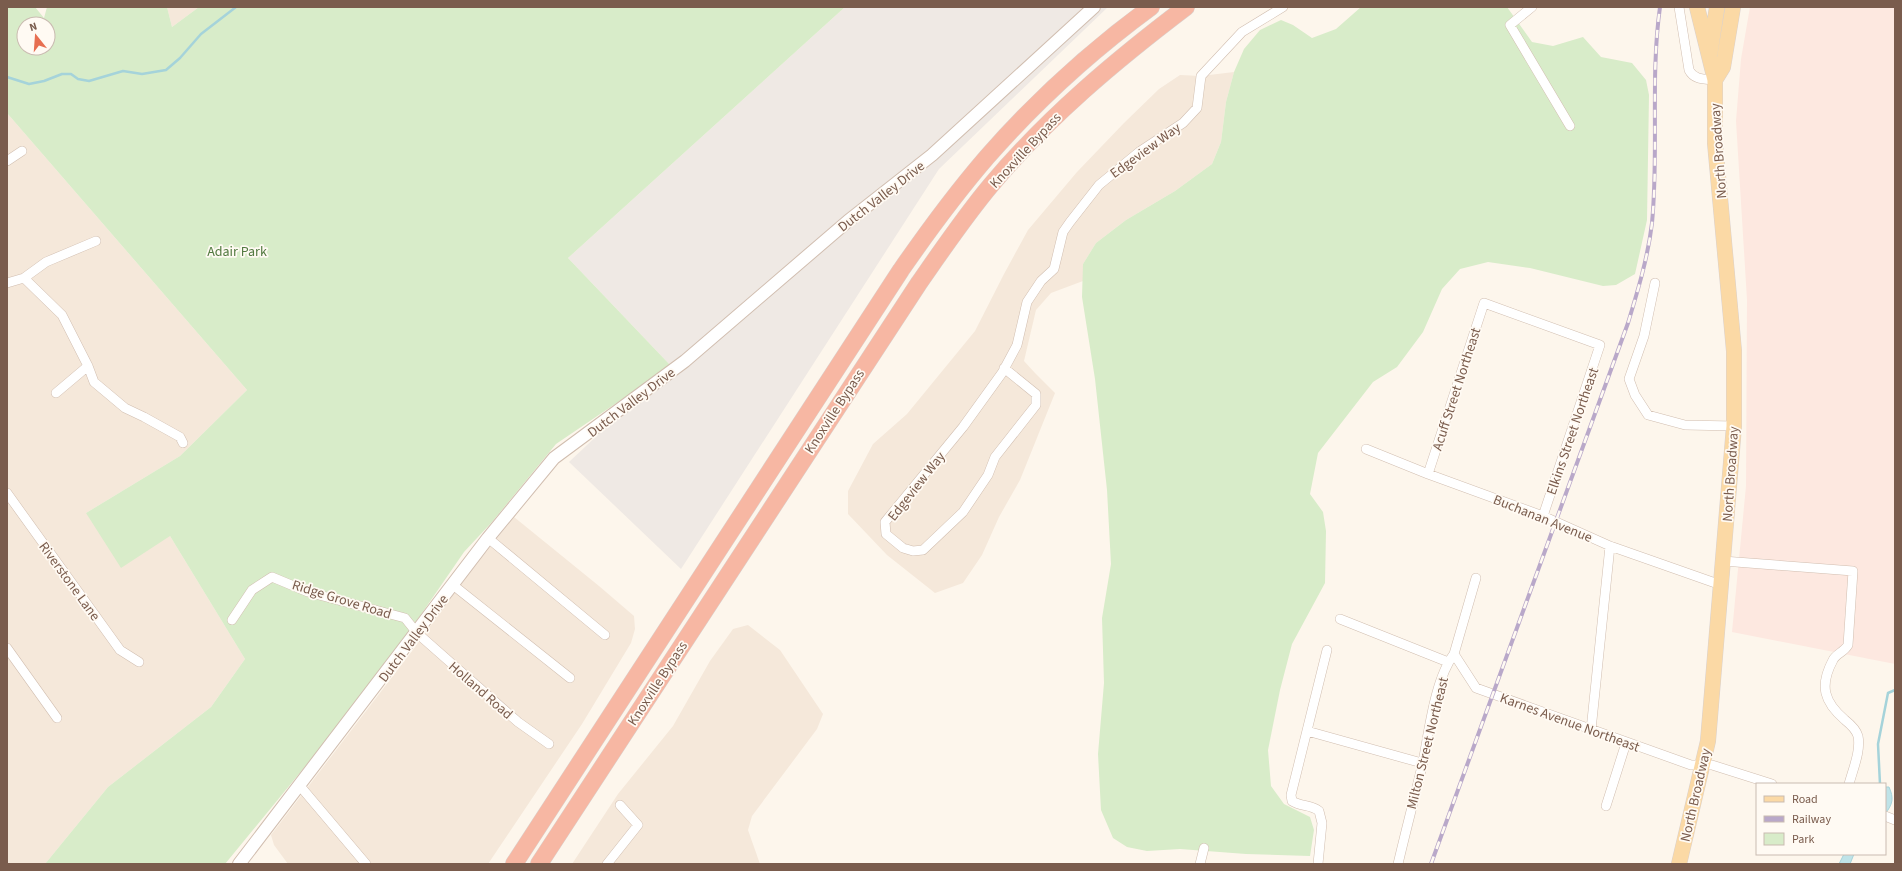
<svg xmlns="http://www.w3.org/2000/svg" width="1902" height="871" font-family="'Source Sans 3',sans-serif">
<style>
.residential{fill:#f5e8da}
.commercial{fill:#fde8e0}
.industrial{fill:#efe9e4}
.green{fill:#d8ecc9;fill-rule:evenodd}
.water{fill:#bfe3e8;stroke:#a5d3da}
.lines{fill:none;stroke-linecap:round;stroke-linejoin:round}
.stream{stroke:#a5d3da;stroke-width:2.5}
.minor-casing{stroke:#d1beb0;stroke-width:10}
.tertiary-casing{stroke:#d1beb0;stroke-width:14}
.primary-casing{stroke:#dad1cd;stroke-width:16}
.motorway-casing{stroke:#dad1cd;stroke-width:18}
.minor{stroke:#fff;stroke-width:9}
.tertiary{stroke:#fff;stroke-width:12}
.primary{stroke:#fbd9a5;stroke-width:15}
.motorway{stroke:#f7b7a3;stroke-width:17}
.rail-casing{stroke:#b9a8c9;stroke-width:4}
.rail{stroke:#fffaf3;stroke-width:2.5;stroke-dasharray:8;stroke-linecap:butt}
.labels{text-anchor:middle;stroke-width:3.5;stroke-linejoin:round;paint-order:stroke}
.street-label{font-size:14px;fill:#7a5c4d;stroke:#fffaf3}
.park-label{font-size:14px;fill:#537a41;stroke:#fffaf3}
</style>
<rect width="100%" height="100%" fill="#fdf6ec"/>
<path class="residential" d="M167,7H199L172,27Z
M1234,72L1226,102L1221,142L1212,164L1175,191L1126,220L1096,243L1083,264V281L1051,293L1036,310L1024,361L1035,373L1055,393L1020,480L999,517L982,555L963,583L935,593L887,555L848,514V491L873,444L907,414L975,331L1004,274L1028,230L1077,172L1124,123L1159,89L1180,75L1201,76Z
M7,113L247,390L180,456L86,513L170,536L245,659L211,707L108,787L45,864H7Z
M514,517L599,586L634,616L635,629L631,643L582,724L488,864H288L274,845L271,835L409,655L467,576Z
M748,625L780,650L823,714L817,729L752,816L748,830L760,864H572L618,794L673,726L710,661L733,629Z"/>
<path class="commercial" d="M1750,7H1895V664L1732,632L1746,486L1747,300L1736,121L1741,59Z"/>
<path class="industrial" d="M845,7H1108L939,169L681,569L569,462L671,366L568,258Z"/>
<path class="green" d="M7,7H35L44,18L47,7H167L172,27L199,7H845L568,258L671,366L556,444L492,522L464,552L420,616L335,730L225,864H45L108,787L211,707L245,659L170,536L121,568L86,513L180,456L247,390L7,113ZM24,24H48V48H24Z
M1361,7H1507L1532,42L1553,46L1583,37L1601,57L1632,63L1646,80L1649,95L1647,220L1635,274L1616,285L1603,286L1530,268L1488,262L1460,269L1442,289L1423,332L1397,367L1373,382L1318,453L1310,494L1323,512L1326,531L1325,583L1292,644L1280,690L1268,750L1271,786L1284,804L1310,817L1314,830L1310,856L1246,854L1180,849L1147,851L1127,847L1113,838L1101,810L1098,754L1104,683L1102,618L1111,564L1107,490L1095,379L1082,297L1083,264L1096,243L1126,220L1175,191L1212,164L1221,142L1226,102L1234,72L1244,49L1260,30L1281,20L1293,25L1312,38L1336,29Z"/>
<path class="water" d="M1885,787H1889C1894,798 1893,804 1885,814Z
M1844,854H1854L1850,864H1839Z"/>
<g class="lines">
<path class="stream" d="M7,77L29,84L44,81L62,74H71L78,79L89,81L123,71L142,74L166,70L180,58L201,34L236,7
M1880,784L1878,744L1888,693L1895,690"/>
<defs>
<path id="minor" d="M1532,7L1510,25L1570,126
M1679,7L1689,70C1694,80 1704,79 1715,80
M7,161L22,151
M24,278L62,315L88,366L94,382L125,408L144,417L180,437L183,443
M7,283L24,278L46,262L96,241
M1655,283L1644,336L1629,379L1635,395L1648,415L1685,425L1734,426
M1004,368L1036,394V405L995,457L988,475L963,512L923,550L913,551L903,548L886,534L885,522L963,427L1002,373L1017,345L1027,302L1041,281L1054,269L1063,232L1070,222L1099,185L1139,152L1183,123L1197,108L1201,76L1242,32L1283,7
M56,393L88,366
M1366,449L1428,474L1543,516L1610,546L1721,585
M1428,474L1484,303L1600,345L1543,516
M7,493L120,650L139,662
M488,538L605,635
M1723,561L1853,571L1848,645C1844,652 1836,654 1833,660C1819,686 1824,702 1845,720C1850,724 1856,729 1858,736C1861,751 1853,769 1849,784
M453,585L570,678
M1340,619L1448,662
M232,620L252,590L272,577L308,592L405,618L417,633L518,722L549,744
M7,648L57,718
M1454,654L1476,688L1691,765H1712L1772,784
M1591,730L1610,546
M1307,731L1422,763
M300,786L366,864
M1606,806L1626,743
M1885,816L1895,820
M607,864L638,825L620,805
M1200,864L1204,848
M1318,864L1322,823L1319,811C1311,804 1301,807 1292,801L1291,795L1327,650
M1398,864C1406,830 1415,796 1423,762C1429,731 1435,679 1454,654L1476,578"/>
<path id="tertiary" d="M239,864L488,538L554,458L685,361L848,221L932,155L1094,7"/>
<path id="primary" d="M1710,53L1717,7
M1715,80L1723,67L1733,7
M1679,864L1708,741L1734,426V351L1715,143V80L1697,7"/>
<path id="motorway" d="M514,864L901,270C928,231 956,193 987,157C1036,101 1091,51 1151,7
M539,864L919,283C942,250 965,216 991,185C1048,117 1116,60 1186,7"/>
</defs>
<use href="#minor" class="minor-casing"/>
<use href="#tertiary" class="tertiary-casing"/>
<use href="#primary" class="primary-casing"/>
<use href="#motorway" class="motorway-casing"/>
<use href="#minor" class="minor"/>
<use href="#tertiary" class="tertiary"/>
<use href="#primary" class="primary"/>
<use href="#motorway" class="motorway"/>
<defs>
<path id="rail" d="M1431,864L1628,323C1638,290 1648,257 1652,223C1659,151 1650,78 1660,7"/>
</defs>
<use href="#rail" class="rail-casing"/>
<use href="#rail" class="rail"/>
</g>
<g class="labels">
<g class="street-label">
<text transform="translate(1025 150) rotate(-47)" y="5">Knoxville Bypass</text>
<text transform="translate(1145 150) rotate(-36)" y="5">Edgeview Way</text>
<text transform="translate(1718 151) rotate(-94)" y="5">North Broadway</text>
<text transform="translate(881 196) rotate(-38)" y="5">Dutch Valley Drive</text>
<text transform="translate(1456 389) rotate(-72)" y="5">Acuff Street Northeast</text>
<text transform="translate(631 402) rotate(-37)" y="5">Dutch Valley Drive</text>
<text transform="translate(834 411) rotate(-57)" y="5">Knoxville Bypass</text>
<text transform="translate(1572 431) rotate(-71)" y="5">Elkins Street Northeast</text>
<text transform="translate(1730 474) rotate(-86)" y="5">North Broadway</text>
<text transform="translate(916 486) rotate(-52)" y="5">Edgeview Way</text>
<text transform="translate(1543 518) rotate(22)" y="5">Buchanan Avenue</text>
<text transform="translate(70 581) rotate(54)" y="5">Riverstone Lane</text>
<text transform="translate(342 599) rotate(17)" y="5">Ridge Grove Road</text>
<text transform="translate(413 638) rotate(-53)" y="5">Dutch Valley Drive</text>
<text transform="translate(657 683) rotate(-57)" y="5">Knoxville Bypass</text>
<text transform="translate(481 690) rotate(41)" y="5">Holland Road</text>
<text transform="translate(1570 722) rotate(20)" y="5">Karnes Avenue Northeast</text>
<text transform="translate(1427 743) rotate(-76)" y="5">Milton Street Northeast</text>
<text transform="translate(1695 795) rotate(-77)" y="5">North Broadway</text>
</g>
<g class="park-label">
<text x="237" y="256">Adair Park</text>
</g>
</g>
<rect width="1902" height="871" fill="none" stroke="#7a5c4d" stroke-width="16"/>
<rect x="1756" y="783" width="130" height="72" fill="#fffaf3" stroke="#cabbb1"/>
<rect x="1764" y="796" width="20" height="6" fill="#fbd9a5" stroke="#cabbb1"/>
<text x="1792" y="803" font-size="12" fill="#7a5c4d">Road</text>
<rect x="1764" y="816" width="20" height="6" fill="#b9a8c9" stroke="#cabbb1"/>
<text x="1792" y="823" font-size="12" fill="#7a5c4d">Railway</text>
<rect x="1764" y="833" width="20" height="12" fill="#d8ecc9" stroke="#cabbb1"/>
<text x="1792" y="843" font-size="12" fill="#7a5c4d">Park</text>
<g transform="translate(36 36) rotate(343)"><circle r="19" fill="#fffaf3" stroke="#cabbb1"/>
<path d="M0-3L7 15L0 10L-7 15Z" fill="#e76f51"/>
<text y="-6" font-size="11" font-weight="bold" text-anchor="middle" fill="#7a5c4d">N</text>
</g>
</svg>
